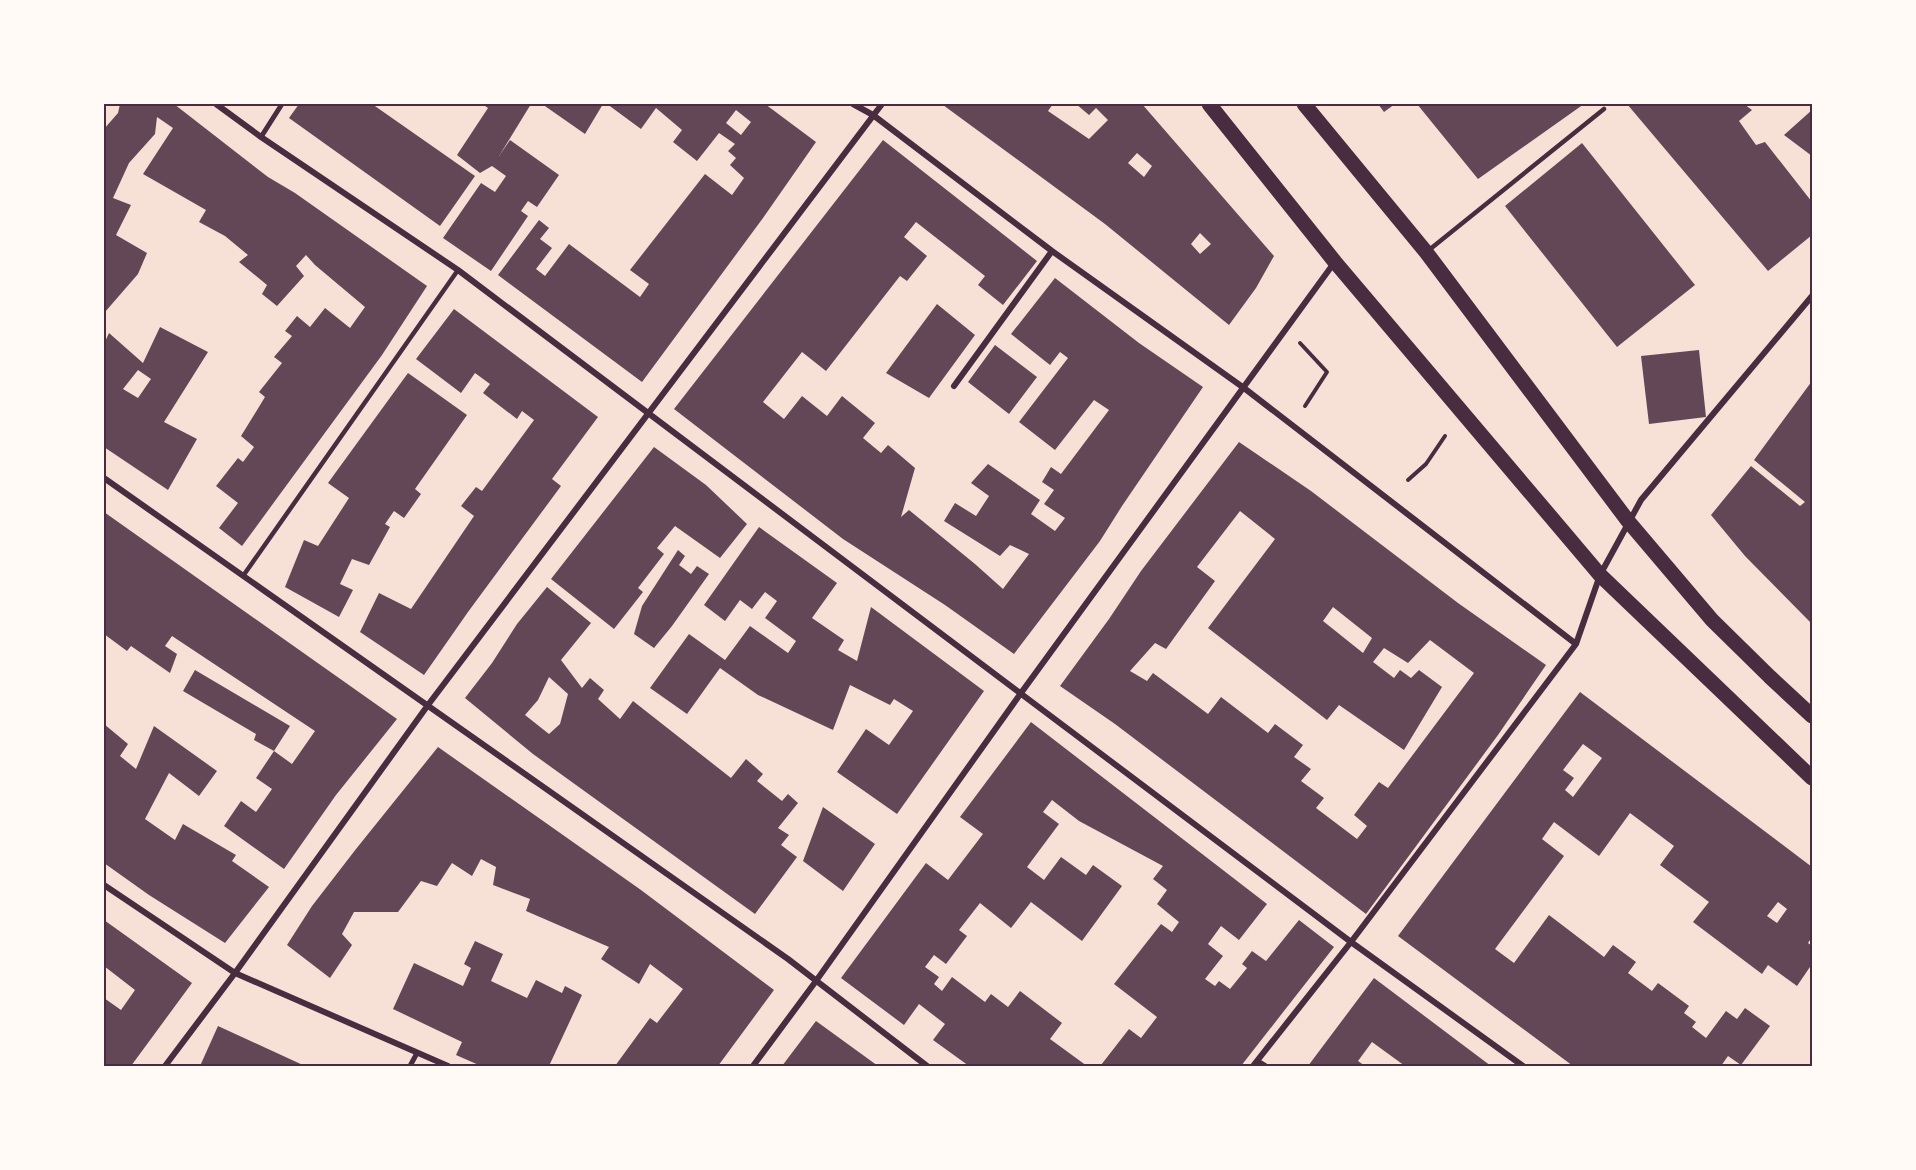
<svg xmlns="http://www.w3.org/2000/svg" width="1916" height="1170" font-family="Arial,sans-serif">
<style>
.building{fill:#644757;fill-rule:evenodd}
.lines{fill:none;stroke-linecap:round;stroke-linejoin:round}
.path{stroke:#4a2c40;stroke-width:4}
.service{stroke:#4a2c40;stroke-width:4.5}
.pedestrian{stroke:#4a2c40;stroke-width:5}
.minor{stroke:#4a2c40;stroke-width:6}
.primary{stroke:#4a2c40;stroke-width:15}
.neatline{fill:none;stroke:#4a2c40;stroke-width:2}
</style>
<rect width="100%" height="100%" fill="#f7e1d7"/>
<path class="building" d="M120,104H174L268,177L295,193L427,286L382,355L242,546L219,528L238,503L216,486L238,458L243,462L254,447L241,436L265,397L259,392L282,363L274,357L292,336L285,331L297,316L310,327L325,308L350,328L365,307L315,265L306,255L296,266L304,276L277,306L262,294L267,285L239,262L248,255L225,236L199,222L206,210L143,174L173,128L157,117L155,134L129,163L113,198L131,205L116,235L147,253L138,274L105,312L104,311V129L118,113Z
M299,104H372L475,176L440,226L289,118Z
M482,104H531L499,156L510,140L559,175L537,207L528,201L521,211L528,216L491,271L443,238L481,183L495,192L506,176L492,166L480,173L457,155L488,108Z
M542,104H603L585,134Z
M607,104H765L816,142L763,218L642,382L498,275L539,220L549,228L540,239L552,248L536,269L545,276L569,244L640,297L649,284L630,270L705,174L732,195L744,178L730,165L736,158L728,151L735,144L719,133L697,161L673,142L682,130L656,108L641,129ZM736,110L751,122L741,135L726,123Z
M944,104H1053L1048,111L1089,139L1108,120L1096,108L1089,115L1076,104H1142L1274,256L1256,288L1229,325L1105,224L943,105ZM1137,153L1152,166L1144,177L1128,163ZM1200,233L1211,244L1200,254L1191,244Z
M1378,104H1395L1384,112Z
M1417,104H1584L1478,179Z
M1627,104H1744L1752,110L1739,121L1756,145L1765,142L1812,202V235L1768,271Z
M1812,110V156L1784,135Z
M883,140L1037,261L1003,305L978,285L985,276L916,222L904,237L927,256L907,281L900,276L826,371L802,352L763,402L784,419L802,396L827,416L842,396L875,423L863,438L881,453L888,445L915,468L901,517L909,510L975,564L1003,589L1029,554L1010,545L1000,556L944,521L955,503L976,516L989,496L971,483L988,464L1040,500L1031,514L1055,531L1065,518L1044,504L1054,490L1042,482L1051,467L1061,474L1109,410L1094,400L1055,450L1019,422L1068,358L1060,352L1050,365L1011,334L1055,278L1139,343L1203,387L1122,506L1100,541L1014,654L945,605L843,539L674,409Z
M1582,143L1695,285L1617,347L1505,206Z
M937,304L975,335L929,398L886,373Z
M454,309L598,417L552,479L561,486L468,612L424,675L360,632L379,593L411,609L474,516L461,506L476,487L482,491L534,420L522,411L517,419L483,393L490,384L475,373L461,393L416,359Z
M160,327L208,352L164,422L197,439L168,490L104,447V344L109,333L143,363ZM138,370L151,379L138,398L123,389Z
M995,345L1037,377L1009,414L968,382Z
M1699,350L1706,417L1649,424L1641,356Z
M408,373L467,415L415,489L421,494L404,518L394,511L385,524L390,527L369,565L352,559L340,584L353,590L339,617L285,587L304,540L318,546L349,498L328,483Z
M1812,381V624L1745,556L1711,515L1751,466L1800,506L1805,502L1754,460Z
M1239,442L1311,491L1458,603L1546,665L1498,735L1366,914L1115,724L1060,686L1109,619L1141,571ZM1240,511L1275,539L1208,628L1327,720L1339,705L1404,750L1442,687L1419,670L1411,678L1400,670L1394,678L1373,662L1384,648L1408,663L1430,640L1474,673L1388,788L1379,782L1354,815L1367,826L1357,839L1316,808L1324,798L1301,781L1311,769L1294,757L1303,745L1275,724L1268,733L1221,697L1208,714L1153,673L1147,681L1130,671L1155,643L1166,649L1215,581L1197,567ZM1333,607L1372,638L1363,653L1323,621Z
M654,447L706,485L747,524L720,558L675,526L657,548L664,554L638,588L643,592L614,629L551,579Z
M104,512L397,719L336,795L284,869L224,826L241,801L256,812L272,789L256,778L274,751L254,740L256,734L183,691L195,670L290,726L274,751L292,764L315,731L172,636L165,646L177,654L170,673L131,646L127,651L104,634Z
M759,527L837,583L812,618L844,640L838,650L857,661L871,607L984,691L897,814L837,772L866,729L889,745L913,711L894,699L890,705L850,685L833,730L758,695L720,668L687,714L650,688L689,634L725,660L750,626L788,653L796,641L765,618L777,601L765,592L752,609L740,600L725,621L704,605Z
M678,550L685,556L679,565L691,574L697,566L709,574L672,626L654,648L634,634L642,606Z
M547,587L591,623L561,660L582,688L590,678L604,690L598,699L620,719L633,701L731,778L746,759L763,774L757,781L782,801L788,794L798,803L778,828L789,835L781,845L797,857L755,914L533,754L465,698L492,663L517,624ZM549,677L568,694L560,724L549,734L525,715L538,700Z
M1580,692L1812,867V937L1808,943L1812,946V964L1797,986L1768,965L1762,974L1693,922L1709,902L1660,865L1674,846L1630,813L1599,856L1554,822L1542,839L1564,856L1495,949L1514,963L1549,915L1604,957L1613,945L1636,962L1628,973L1652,991L1658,983L1689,1006L1684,1013L1696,1022L1692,1027L1706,1038L1726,1011L1737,1019L1745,1008L1770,1026L1741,1065L1728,1056L1721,1066H1573L1398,936ZM1583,744L1602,758L1573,797L1565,790L1574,778L1563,770ZM1778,902L1787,909L1777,923L1767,916Z
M1031,722L1267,904L1239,940L1221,926L1208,944L1223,956L1205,979L1215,986L1219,981L1230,989L1247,968L1242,964L1252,951L1266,961L1299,920L1334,947L1241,1066H1103L1101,1065L1129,1029L1141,1038L1157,1017L1114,984L1161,924L1172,932L1179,922L1157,904L1167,890L1153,879L1163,866L1079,821L1052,800L1043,812L1059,824L1027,867L1044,880L1061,857L1086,875L1093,865L1122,886L1082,941L1031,902L1011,928L980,903L959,930L967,936L946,964L934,955L925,967L939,977L934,984L942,991L952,977L985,1002L991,994L1008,1007L1020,991L1062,1023L1050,1039L1087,1066H969L933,1040L945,1024L919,1004L904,1025L841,978L926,863L948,880L983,834L960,817Z
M104,724L128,744L120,756L136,769L154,726L217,771L199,796L169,773L145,819L175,840L183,824L236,855L232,861L269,887L225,943L149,895L104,863Z
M438,747L641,890L774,990L718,1066H615L650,1018L657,1023L683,989L650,964L639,984L601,959L609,947L526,911L530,899L493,885L496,867L481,859L472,876L452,863L437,886L421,881L398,912H354L342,934L352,945L330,978L287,945L312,906L356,849Z
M823,807L875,844L843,891L803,861Z
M104,920L192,983L131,1066H104V998L121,1010L135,990L104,966Z
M475,941L503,954L491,981L527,998L536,980L562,993L565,986L582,995L549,1066H481L456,1055L462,1042L393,1009L414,963L463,986L471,968L464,964Z
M1374,978L1463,1045L1491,1066H1405L1372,1042L1358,1061L1365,1066H1308Z
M816,1021L878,1066H782Z
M218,1026L305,1066H200Z"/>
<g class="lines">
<path class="path" d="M1300,343L1327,372L1305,406
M1408,480L1426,464L1445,436"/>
<path class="service" d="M1429,250L1604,109
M243,576L458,270"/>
<path class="pedestrian" d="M261,137L282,104
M410,1066L417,1053"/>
<path class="minor" d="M216,104L261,137L458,270L1351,942L1523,1066
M853,104L873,115L1052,251L1244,388L1576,644
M954,386L1052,251
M104,478L788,959L927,1066
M104,885L235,973L448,1066
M1257,1061L1265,1066
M165,1066L235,973L428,705L882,104
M753,1066L816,981L1021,693L1334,263
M1253,1066L1351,942L1576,644L1600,575L1641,500L1812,296"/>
<path class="primary" d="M1209,104L1335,262L1600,575L1812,778
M1304,104L1426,252L1628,521L1712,620L1770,677L1812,716"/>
</g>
<rect width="1916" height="1170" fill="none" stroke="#fffaf5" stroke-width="210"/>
<rect x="105" y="105" width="1706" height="960" class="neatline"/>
</svg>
